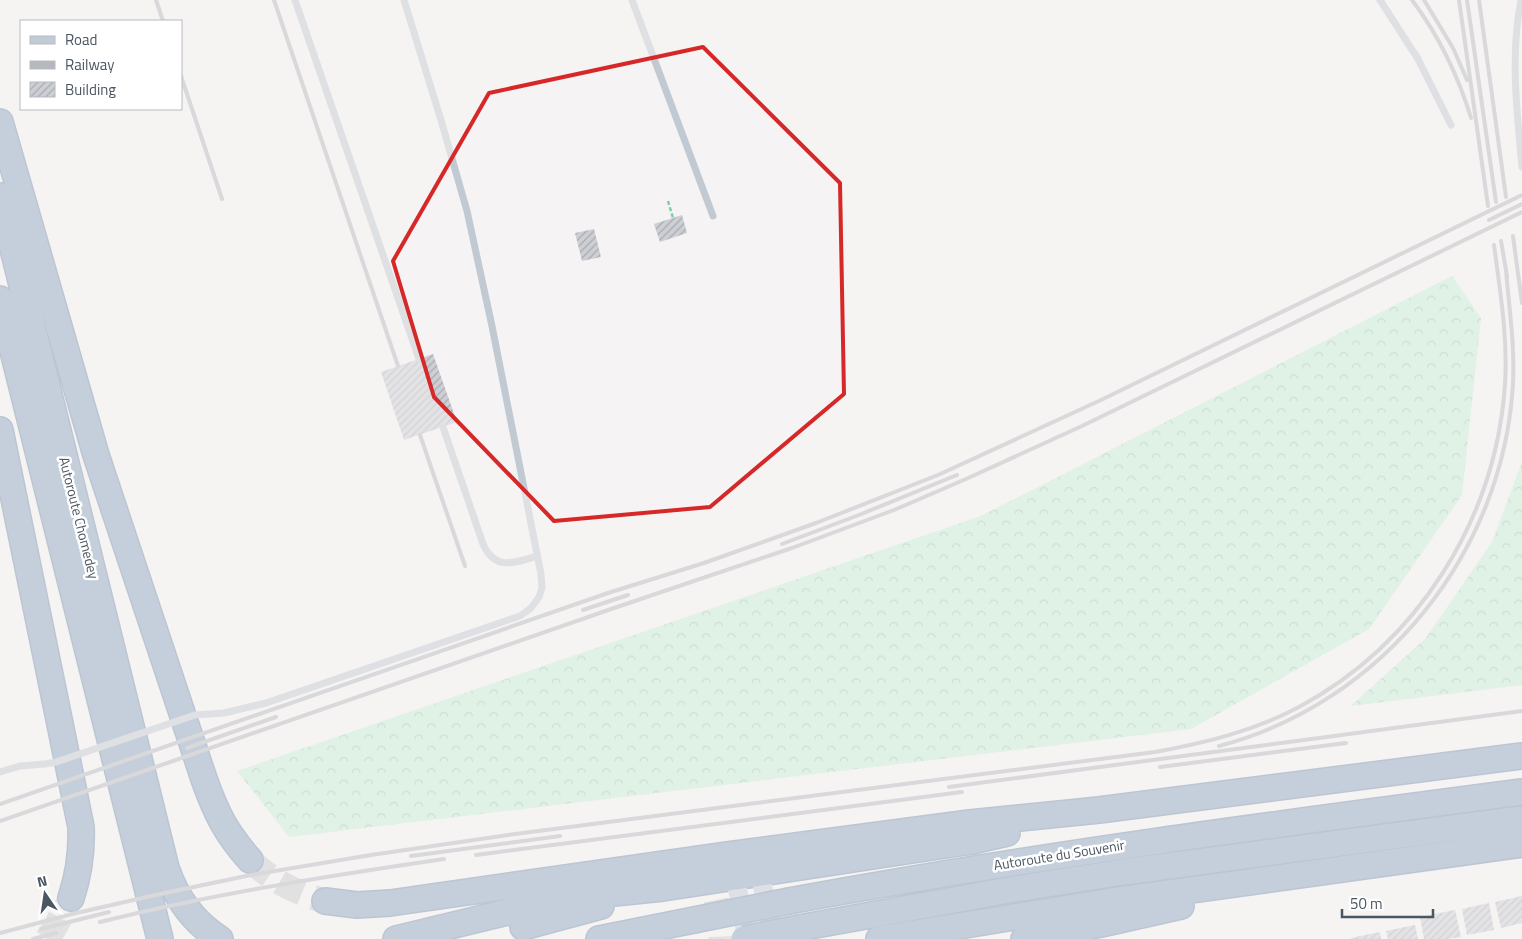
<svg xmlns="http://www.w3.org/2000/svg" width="1522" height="939" font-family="'Titillium Web',sans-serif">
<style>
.forest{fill:url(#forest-crowns)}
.building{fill:url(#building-hatch)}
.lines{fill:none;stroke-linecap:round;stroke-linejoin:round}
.motorway-tunnel{stroke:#caccce;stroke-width:25;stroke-dasharray:25 12;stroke-linecap:butt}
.motorway-casing{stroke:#7690ad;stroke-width:28}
.path{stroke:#7ad0a6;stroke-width:2.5;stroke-dasharray:4 2.5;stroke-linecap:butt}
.service{stroke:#c1cad2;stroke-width:7}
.secondary{stroke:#c1cbd6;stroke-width:19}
.motorway{stroke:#8ba5c1;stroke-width:25}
.rail{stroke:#b5b8bd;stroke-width:4}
.motorway-bridge-casing{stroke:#7690ad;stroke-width:28;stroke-linecap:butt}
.service-bridge{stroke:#c1cad2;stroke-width:7}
.motorway-bridge{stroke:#8ba5c1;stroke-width:25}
.marked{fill:none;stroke:#d62828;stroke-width:4;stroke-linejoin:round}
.labels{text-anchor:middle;stroke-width:5;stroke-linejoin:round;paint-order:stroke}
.street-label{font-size:14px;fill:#4a5661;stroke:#fff}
</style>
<defs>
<pattern id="forest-crowns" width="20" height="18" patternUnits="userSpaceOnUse" patternTransform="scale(1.25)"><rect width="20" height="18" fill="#c3f1d5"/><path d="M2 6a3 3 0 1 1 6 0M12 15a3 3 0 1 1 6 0" fill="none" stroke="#a0c6b0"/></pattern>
<pattern id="building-hatch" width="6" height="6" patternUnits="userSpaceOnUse" patternTransform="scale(1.25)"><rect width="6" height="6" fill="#cdcfd5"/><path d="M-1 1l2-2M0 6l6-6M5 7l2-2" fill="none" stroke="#a8abb0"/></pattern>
</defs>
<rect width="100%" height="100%" fill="#f5f3f3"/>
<path class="forest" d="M1452,276L1481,318L1462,495L1369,629L1191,729L289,837L237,771L981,516Z
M1522,462V685L1351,706L1426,638L1492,542Z"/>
<path class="building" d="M682,215L687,233L660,242L654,224Z
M594,229L601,257L582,261L575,233Z
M433,354L457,422L404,440L381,372Z
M1522,896V923L1501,928L1495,902Z
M1489,903L1494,930L1467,935L1462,909Z
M1455,910L1461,937L1447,939H1424L1420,917Z
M1415,925L1418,939H1388L1386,931Z
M1380,932L1381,939H1351V938Z"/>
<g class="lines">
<path class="motorway-tunnel" d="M250,860C272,881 296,893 325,901
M716,900L720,919L721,939
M47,939L54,929L71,898"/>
<defs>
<path id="motorway" d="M0,122L96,455L204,779C216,813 226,833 250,860
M0,196L166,868C176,898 193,922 220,939
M0,299L160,939
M0,430L81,827C82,852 79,874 71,898
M325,901L357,905L390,903L726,855L970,823L1099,810L1522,756
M789,901C1032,856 1277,824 1522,792
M523,927L601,906
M799,928L1009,890L1123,872L1522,819
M396,939L565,898L663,888L972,841L1007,833
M599,939L694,920
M879,939L1112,901L1522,844
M1024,939L1101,924L1181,906"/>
</defs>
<use href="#motorway" class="motorway-casing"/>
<path class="path" d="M668,201L673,218"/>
<path class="service" d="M295,0L419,359
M632,0L713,216
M1380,0L1418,59L1451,125
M1521,0C1510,55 1517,112 1522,167
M443,427L483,544C495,571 514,563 537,556
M195,715L224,713L266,703L520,616L531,608L539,597L542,588L541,574L492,326L467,211L441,120L404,0
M0,772L20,766L45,764L56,762"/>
<path class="secondary" d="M760,873L773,939
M735,876L747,939"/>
<use href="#motorway" class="motorway"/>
<path class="rail" d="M156,0L163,21
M274,0L398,366
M1412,0C1439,36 1458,75 1471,118
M1424,0L1453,48L1467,80
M1459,0L1488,206
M1467,0L1496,202
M1479,0L1506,197
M181,76L222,199
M1489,220L1522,204
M1513,236L1522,303
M1501,241L1507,276
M420,435L465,566
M782,544L859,515L957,475
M583,610L628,595
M1219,746C1383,703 1504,552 1513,383C1515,345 1509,308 1506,270
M187,748L276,717
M1160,767L1346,743
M949,787L1522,711
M0,804L608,593L704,563L816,523L938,475L1101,400L1522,195
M0,821L617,607L792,548L894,510L966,479L1082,426L1522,212
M476,855L962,792
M411,856L560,836
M100,922C213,894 328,876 444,859
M41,929L109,912
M0,933L72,914L160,894L251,875L371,855L515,834L1155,752C1205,743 1254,731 1299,707C1418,643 1496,519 1505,384C1508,337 1500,291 1494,245
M33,939L56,933"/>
<defs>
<path id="motorway-bridge" d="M694,920L789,901
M744,939L799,928"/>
</defs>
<use href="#motorway-bridge" class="motorway-bridge-casing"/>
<path class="service-bridge" d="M56,762L195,715"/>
<use href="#motorway-bridge" class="motorway-bridge"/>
</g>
<path d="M0 0H1522V939H0ZM703,47L840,183L844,394L710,507L554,521L434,397L393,261L489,93Z" fill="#f5f3f3" fill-opacity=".55" fill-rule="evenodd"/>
<path class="marked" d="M703,47L840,183L844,394L710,507L554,521L434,397L393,261L489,93Z"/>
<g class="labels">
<g class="street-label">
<text transform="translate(79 518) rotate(76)" y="5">Autoroute Chomedey</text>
<text transform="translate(1059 855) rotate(-9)" y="5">Autoroute du Souvenir</text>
</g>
</g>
<rect x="20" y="20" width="162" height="90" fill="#ffffff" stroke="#b7bbc0"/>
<rect x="30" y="36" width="25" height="8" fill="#c1cbd6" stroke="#b7bbc0"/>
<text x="65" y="45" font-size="15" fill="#4a5661">Road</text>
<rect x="30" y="61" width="25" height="8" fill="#b5b8bd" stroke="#b7bbc0"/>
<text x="65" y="70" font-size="15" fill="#4a5661">Railway</text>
<rect x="30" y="82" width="25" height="15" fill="url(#building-hatch)" stroke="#b7bbc0"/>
<text x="65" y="95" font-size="15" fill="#4a5661">Building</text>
<g transform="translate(45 894) rotate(347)" stroke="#ffffff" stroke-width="4" paint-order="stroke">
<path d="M0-4L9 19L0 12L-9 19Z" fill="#4a5661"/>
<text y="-8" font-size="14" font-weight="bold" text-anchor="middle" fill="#4a5661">N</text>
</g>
<path d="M1342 909v8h91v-8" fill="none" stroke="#4a5661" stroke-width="2.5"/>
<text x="1350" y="909" font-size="15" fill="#4a5661" stroke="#ffffff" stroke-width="4" paint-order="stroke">50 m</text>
</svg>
